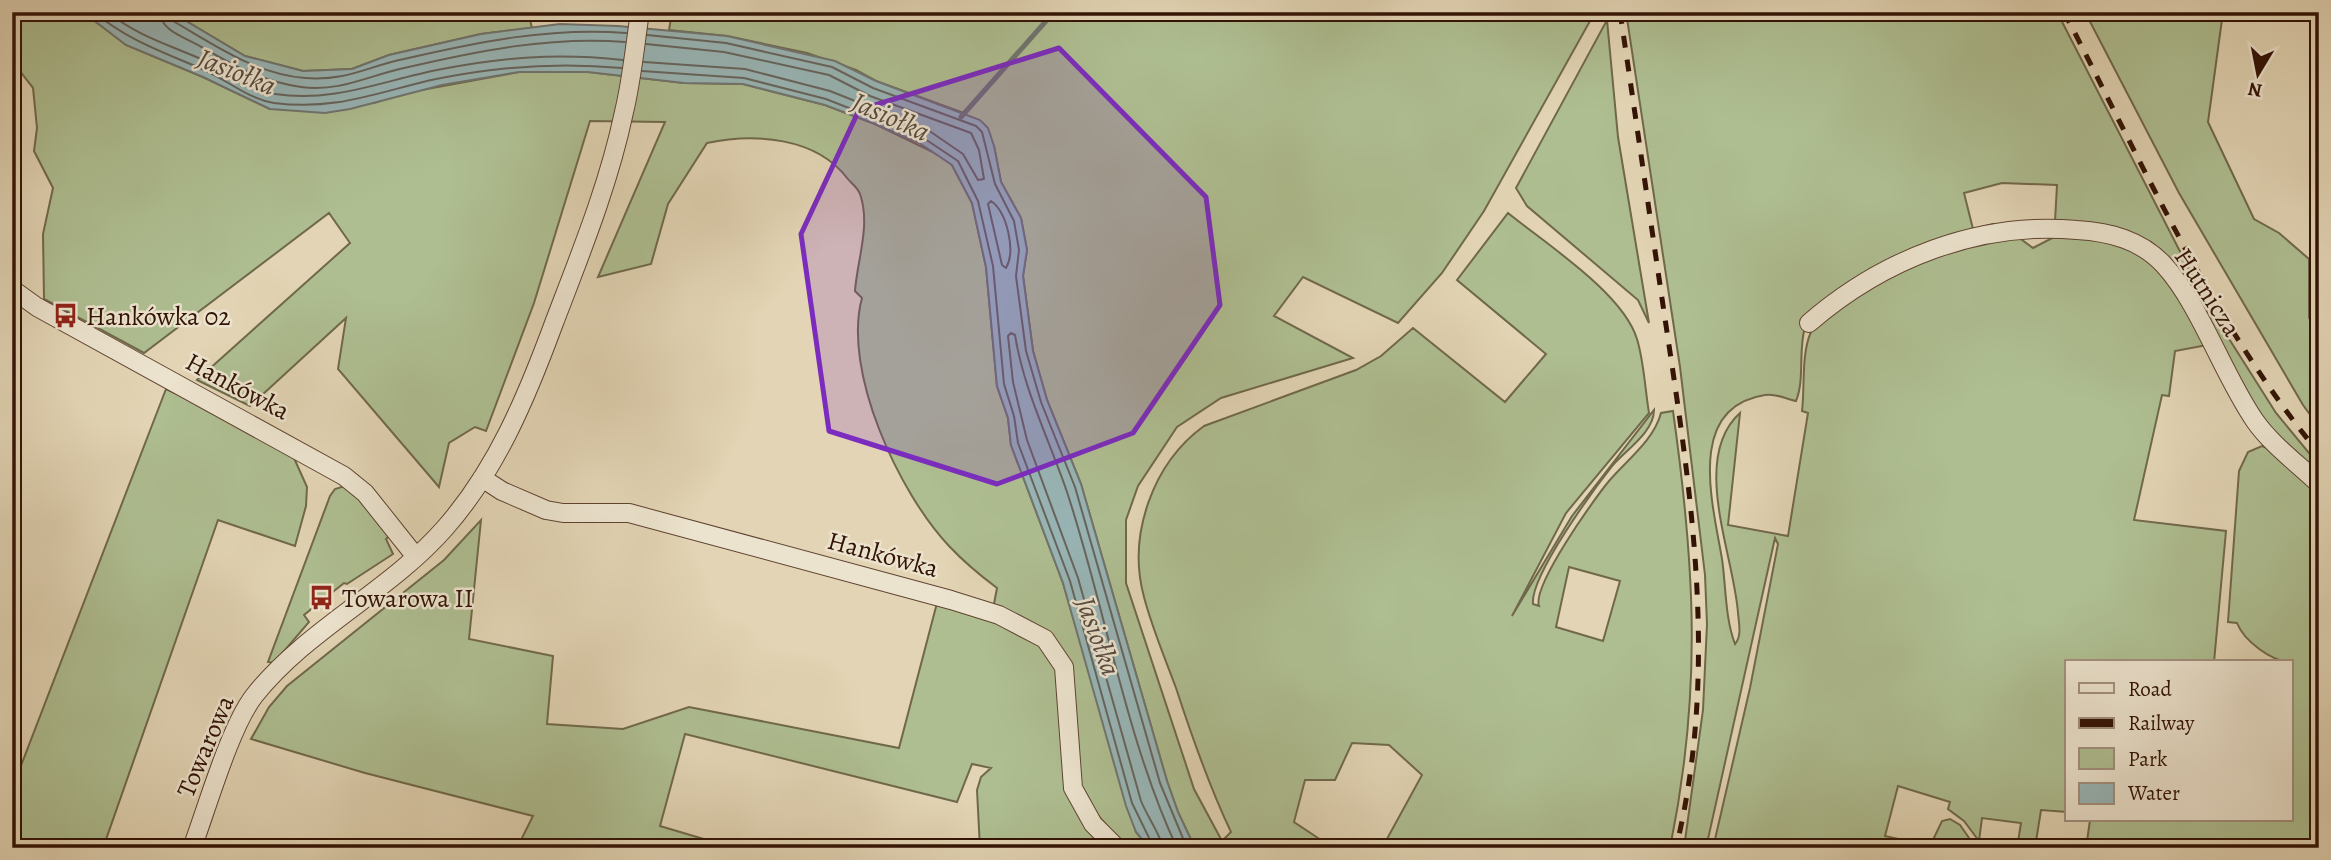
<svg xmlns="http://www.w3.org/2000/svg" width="2331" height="860" font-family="Alegreya,serif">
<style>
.green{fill:#aebe91;stroke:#70684b;stroke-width:2;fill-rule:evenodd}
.water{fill:#98b6b7;stroke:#707570;stroke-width:2}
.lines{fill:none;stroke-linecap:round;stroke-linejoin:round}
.shore{stroke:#66645e;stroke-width:2}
.stream{stroke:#707570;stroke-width:5}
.minor-casing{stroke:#5f4331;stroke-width:20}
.minor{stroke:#ece3ce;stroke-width:18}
.rail{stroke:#331305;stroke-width:5;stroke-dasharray:12 12;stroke-linecap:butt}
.marked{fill:#7b2cbf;fill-opacity:0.2;stroke:#7b2cbf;stroke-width:5;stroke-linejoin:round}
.labels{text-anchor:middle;stroke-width:5;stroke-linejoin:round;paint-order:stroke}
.street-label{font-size:26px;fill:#331305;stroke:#ece3ce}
.poi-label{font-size:26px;fill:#331305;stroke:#ece3ce;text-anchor:start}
.water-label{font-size:28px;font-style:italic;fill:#564c43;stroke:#ece3ce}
</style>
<rect width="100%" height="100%" fill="#e2d4b4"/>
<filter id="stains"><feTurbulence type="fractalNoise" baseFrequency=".00286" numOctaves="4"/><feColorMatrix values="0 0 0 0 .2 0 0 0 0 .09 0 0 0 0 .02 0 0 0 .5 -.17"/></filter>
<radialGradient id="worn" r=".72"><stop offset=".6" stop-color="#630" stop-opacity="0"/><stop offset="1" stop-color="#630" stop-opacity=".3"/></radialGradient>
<path class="green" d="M12,12H83L126,45L203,77L270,109L374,103L405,93L519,72H588L684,83L743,84L825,105L875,124L939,155L952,165L972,203L986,267L997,386L1008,418L1011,445L1063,583L1136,832L1149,848H1125L1082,796L1066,664L993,609L997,588C981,576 963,561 949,546C899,493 842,371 862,298L855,291C857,261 871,225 860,194C858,188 851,183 847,178C816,137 754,133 707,143L668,204L651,264L598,277L665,122L590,121L534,303L486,431L475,427L449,443L439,487L338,369L346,318L250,406L197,380L350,243L329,213L144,353L44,299L43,234L53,188L34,151L37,128L33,88L12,61Z
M171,12H535L530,20L532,28L481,34L389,55L352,69L303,71L245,56Z
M672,12H1595L1484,211L1442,273L1398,323L1303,277L1274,316L1353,358L1221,398L1177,427L1138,486L1126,520V583L1194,789L1222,841L1231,832C1209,786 1192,737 1176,688C1165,658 1152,628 1144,597C1127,535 1153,463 1204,426L1356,370L1381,356L1413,328L1505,402L1546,354L1457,280L1508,213C1546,244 1623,293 1637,339C1644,362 1645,389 1649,413L1566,513L1512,616L1572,516L1654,410C1654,432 1626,450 1613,465C1594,489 1530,576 1533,604L1539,606C1532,586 1594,499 1609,481C1627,460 1654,440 1661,413L1673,411C1695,567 1702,692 1670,848H1539L1540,844L1538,848H1382L1422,775L1389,745L1352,743L1335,780H1305L1294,822L1333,848H1195L1178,812L1167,781L1081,484L1047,400L1033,351L1023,276L1027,250L1021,218L1001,182L994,146L964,113L876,81L856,70L807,53L727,36L669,30ZM1569,567L1620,581L1603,641L1556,627Z
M1626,12H2057L2207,304L2276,413L2319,465V479C2294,455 2266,430 2247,400C2219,353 2185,262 2137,238C2100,220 2050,224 2010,226L2004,223L2055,221L2057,185L2002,183L1964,193L1973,229L1993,224V228C1934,243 1881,264 1832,301C1823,308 1809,315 1805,327C1798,350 1805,379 1796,401C1786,399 1776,393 1765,395C1685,407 1713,505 1722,559C1726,586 1725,618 1735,644C1742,636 1739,624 1738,613C1734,555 1690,458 1740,413L1728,525L1788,536L1808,413L1802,411C1805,387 1801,354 1811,332C1816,321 1828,314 1837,306C1888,265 1950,243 2014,234L2033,248L2056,236L2072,234L2108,238L2133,246L2151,258L2166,274L2207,345L2175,351L2169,396L2162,395L2134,520L2226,531L2214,662H2067V812L2041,810L2035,848H2017L2021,823L1982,818L1979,841L1964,821L1948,809L1950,802L1898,786L1885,836L1930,846L1942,821L1950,819L1960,825L1976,848L1938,845L1937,848H1713L1750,688L1778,544L1775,538L1706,848H1684L1703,710L1707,624L1705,575L1680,367Z
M2085,12H2223L2208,122L2254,219L2279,233L2309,259V318L2319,332V427L2303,405L2179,193Z
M1607,20L1618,137L1649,323L1638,300L1527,206L1516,188Z
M166,389L224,415L294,458L307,487L306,506L295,546L218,520L103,848H12V789Z
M2262,446L2277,452L2319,489V841L2293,848H2086L2090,820H2291V662C2272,662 2244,641 2237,623L2228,622L2239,471L2248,452Z
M345,486L352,490L390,535L386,539L393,554L347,584L344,583L304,615L309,622L274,663L268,662L330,496L335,489Z
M481,520L469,639L553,656L547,724L623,729L689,707L899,748L937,603L970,612L1040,642L1060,675L1066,768L1110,848H980L977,790L981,777L991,768L972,764L957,802L685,734L660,826L734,848H517L533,816L365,773L251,739L269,707L287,686L444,560Z"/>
<path class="water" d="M83,12H171L245,56L303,71L352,69L389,55L481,34L560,24L618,26L727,36L835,61L876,81L980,120L988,128L994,146L1001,182L1021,218L1027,250L1023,276L1033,351L1047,400L1081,484L1167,781L1178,812L1195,848H1149L1136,832L1126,806L1063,583L1011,445L1008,418L997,386L986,267L972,203L952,165L919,143L875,124L825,105L743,84L684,83L588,72H519L442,85L350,109L325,113L270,109L203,77L126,45Z"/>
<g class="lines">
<path class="shore" d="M94,12C127,40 163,52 202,69C226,79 248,99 274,103C337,111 377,92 436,79C499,66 558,62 622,68
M108,12C138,37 173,46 208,62C230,71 250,90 275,94C333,103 382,81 437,70C502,57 557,53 623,60
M160,12C161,31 184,37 198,45C233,65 260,81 301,87C341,92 367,76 404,68C477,51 550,36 625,42
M169,12L173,21C215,45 255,74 305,78C348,81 365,67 404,59C477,42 550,27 626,33
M647,35L726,43L832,67L873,88L976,126L982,132L995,184L1014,221L1019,250L1016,276L1026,351L1041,402L1075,487L1160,783L1187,848
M644,62L745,69L830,91L928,130L963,154L978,180L984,179L979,150L971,133L870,96L829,75L724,52L646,44
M642,71L744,78L826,99L922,137L958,161L978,201L993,266L1004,384L1014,416L1018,443L1070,581L1132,803L1154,848
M991,201C1007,212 1016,251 1006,268L1002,265L988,204Z
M1163,848C1162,838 1146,814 1141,801L1078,578L1027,440L1013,382L1008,336L1011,333L1015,335C1024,391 1049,439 1067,492C1105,607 1126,739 1177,848"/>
<path class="stream" d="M961,117L1054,12"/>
<defs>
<path id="minor" d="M12,289L37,307L344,476L365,493L416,557
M1809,323C1883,259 1979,221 2077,230C2110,232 2141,240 2164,265C2200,304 2223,375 2255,421C2271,444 2298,464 2319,484
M482,478L502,491L546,510L563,513H629L951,600L999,615L1045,639L1064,667L1073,788L1093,824L1117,848
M192,848C207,808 230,727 254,696C307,629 389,592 445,528C497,469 527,396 554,323C580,255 609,184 624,112C632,79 635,45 640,12"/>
</defs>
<use href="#minor" class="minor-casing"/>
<use href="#minor" class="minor"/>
<path class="rail" d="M1620,12C1636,119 1651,225 1667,332C1693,504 1718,676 1676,848
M2064,12C2141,160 2213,325 2319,453"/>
</g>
<path class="marked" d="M1059,48L1206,197L1220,305L1133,433L997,484L829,431L801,234L859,110Z"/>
<defs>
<symbol id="bus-bare" viewBox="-9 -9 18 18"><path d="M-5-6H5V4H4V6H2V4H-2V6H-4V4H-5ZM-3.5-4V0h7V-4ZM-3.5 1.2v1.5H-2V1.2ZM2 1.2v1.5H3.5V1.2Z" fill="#8f2418" stroke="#ece3ce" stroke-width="2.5" paint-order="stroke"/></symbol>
</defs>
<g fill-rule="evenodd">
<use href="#bus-bare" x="48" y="298" width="35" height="35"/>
<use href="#bus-bare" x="304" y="580" width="35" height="35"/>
</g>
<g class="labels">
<g class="street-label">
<text transform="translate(2208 292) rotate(57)" y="9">Hutnicza</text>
<text transform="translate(238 386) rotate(28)" y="9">Hankówka</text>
<text transform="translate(883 554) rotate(15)" y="9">Hankówka</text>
<text transform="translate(205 746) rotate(-67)" y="9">Towarowa</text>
</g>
<g class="poi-label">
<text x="86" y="325">Hankówka 02</text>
<text x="342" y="607">Towarowa II</text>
</g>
<g class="water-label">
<text transform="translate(237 71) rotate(22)" y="10">Jasiołka</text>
<text transform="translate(891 116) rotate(24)" y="10">Jasiołka</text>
<text transform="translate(1099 636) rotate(70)" y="10">Jasiołka</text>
</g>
</g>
<rect width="2331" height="860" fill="none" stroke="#e2d4b4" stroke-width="42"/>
<rect x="14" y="14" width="2303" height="832" fill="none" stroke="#331305" stroke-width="3.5"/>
<rect x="21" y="21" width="2289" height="818" fill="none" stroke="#331305" stroke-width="2"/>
<rect x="2065" y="660" width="228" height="161" fill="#ece3ce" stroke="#a2907e" stroke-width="2"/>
<rect x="2079" y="683" width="35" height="10" fill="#ece3ce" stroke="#a2907e" stroke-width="2"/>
<text x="2128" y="696" font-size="21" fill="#331305">Road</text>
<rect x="2079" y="718" width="35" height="10" fill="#331305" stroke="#a2907e" stroke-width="2"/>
<text x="2128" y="730" font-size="21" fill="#331305">Railway</text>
<rect x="2079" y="748" width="35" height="21" fill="#aebe91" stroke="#a2907e" stroke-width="2"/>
<text x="2128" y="766" font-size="21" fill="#331305">Park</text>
<rect x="2079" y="783" width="35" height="21" fill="#98b6b7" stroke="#a2907e" stroke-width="2"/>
<text x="2128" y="800" font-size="21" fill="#331305">Water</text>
<g transform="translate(2258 74) rotate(190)" stroke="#ece3ce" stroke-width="5" paint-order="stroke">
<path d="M0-5L12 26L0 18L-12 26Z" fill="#331305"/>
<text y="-10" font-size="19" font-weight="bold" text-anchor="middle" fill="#331305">N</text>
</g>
<rect width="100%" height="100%" filter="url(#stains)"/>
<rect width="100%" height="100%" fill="url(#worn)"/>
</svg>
